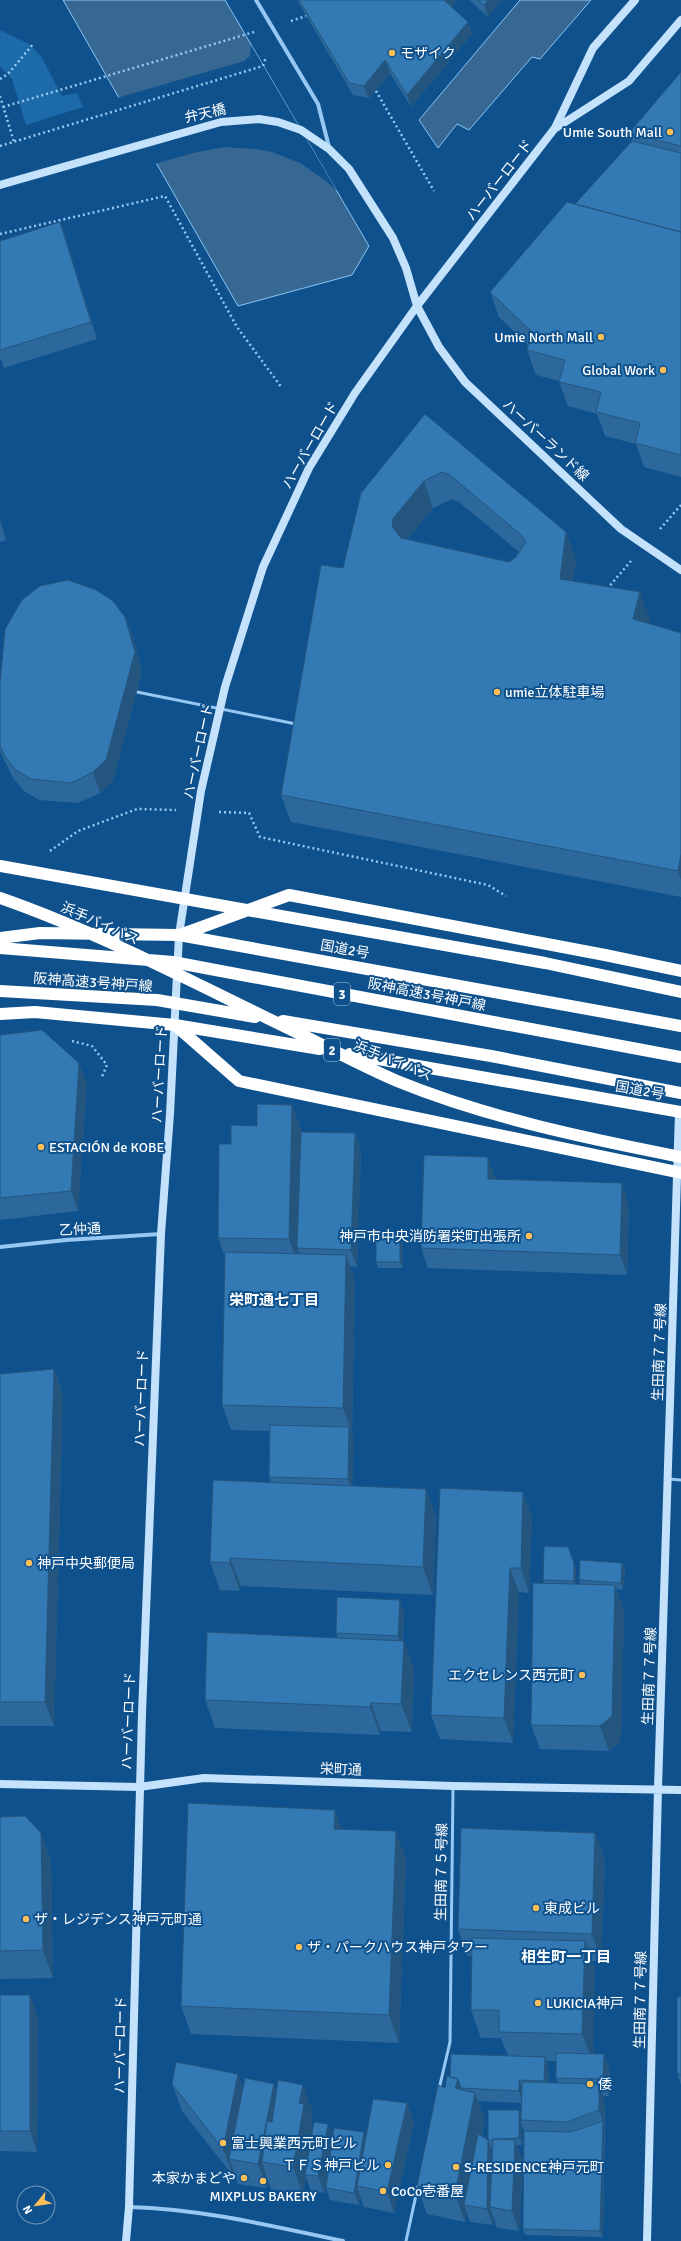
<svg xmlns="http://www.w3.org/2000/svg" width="681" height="2241" font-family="Signika,'Noto Sans JP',sans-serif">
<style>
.green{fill:#1d6aaa}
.water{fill:#376894;stroke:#87c5f7}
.pier{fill:#0f518c}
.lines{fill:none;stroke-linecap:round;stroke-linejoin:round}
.path{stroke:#96c8f3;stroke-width:2.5;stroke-dasharray:2 3;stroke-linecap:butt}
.lane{stroke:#96c8f3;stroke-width:3}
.street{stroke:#96c8f3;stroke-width:4}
.secondary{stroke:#c5e2fd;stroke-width:8}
.highway{stroke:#fff;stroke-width:12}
.wall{fill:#2c689b;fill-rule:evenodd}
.shaded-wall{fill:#24557e}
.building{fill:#3379b4;stroke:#24557e;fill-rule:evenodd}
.poi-dot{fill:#ffbf58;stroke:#0f518c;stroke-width:1.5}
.labels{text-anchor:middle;stroke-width:4;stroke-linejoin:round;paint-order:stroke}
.shield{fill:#0f518c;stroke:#b7cbdc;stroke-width:1}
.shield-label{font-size:13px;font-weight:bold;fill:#fff}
.poi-label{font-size:14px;fill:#fff;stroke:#0f518c;text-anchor:start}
.street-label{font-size:14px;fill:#fff;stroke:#0f518c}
.neighbourhood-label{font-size:15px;font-weight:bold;fill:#fff;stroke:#0f518c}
</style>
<rect width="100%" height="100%" fill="#0f518c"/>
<path class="green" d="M0,30L29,44L41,56L62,96L77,93L83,107L26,125L12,79L0,66Z"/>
<path class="water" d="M63,0H225L369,246L352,275L238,306Z
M520,0H591L540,59L532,57L469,130L457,124L438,148L419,120Z"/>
<path class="pier" d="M251,45L337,191L326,181L300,163L272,152L256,149L224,147L193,153L155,164L117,98L244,61L250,56Z"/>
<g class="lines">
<path class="path" d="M291,21L306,16
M0,79L8,74L34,43
M375,86L376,91L434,191
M0,96L14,142
M3,107L254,32
M0,146L263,66L266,57
M0,234L165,196L237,327L282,388
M660,529L681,505
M607,589L631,561
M219,812L249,813L260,837L488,885L506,896
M50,851L78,831L137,809L176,810
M72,1041L92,1046L107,1065L101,1079"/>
<path class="lane" d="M137,692L296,724
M668,1479L681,1480
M439,2089L450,2042L453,1788
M406,2241L418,2186"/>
<path class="street" d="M256,0L318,104L329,147
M0,1247L66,1240L161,1234
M129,2207C202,2209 272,2226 343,2241"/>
<path class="secondary" d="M556,128L629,81L681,20
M0,185L221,122L259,119L278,122L301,130L329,149L349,169L393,238L406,268L417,306L439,347L465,382L621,529L681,570
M0,1784L139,1787L204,1778L453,1786L681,1790
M126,2241L129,2207L142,1713L161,1234L170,1114L179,935L201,791L225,687L263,567L309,468L355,393L417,306L555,128L593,48L635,0
M647,2241L658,1788L679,1112"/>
<path class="highway" d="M0,866L545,963L681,992
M0,898C103,934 200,986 298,1033C331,1049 364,1067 397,1081C488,1118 585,1138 681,1157
M180,935L289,895L605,955L681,971
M0,938L40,933L179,935L681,1026
M0,948L173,962L681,1057
M0,991L157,1000L255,1017
M0,1014L35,1012L175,1025L320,1049
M283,1021L491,1056L681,1093
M175,1025L239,1081L681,1173
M350,1054L681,1112"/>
</g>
<path class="wall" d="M297,0H457L452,7L468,22L472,34L411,107L390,73L369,98L353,95Z
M469,0H502L488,17Z
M681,72V477L644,467L636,444L605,436L597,414L568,406L559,382V381L536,375L527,350L528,345L499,317L490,292L575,204L632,141L629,133Z
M60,222L66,239L97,339L4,368L1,359L0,360V241Z
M425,414L566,532L576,559L573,581L650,619L649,624L681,633V897L291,822L281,795L343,568ZM452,499L459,502L519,552L516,557L509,562L408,539L433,508Z
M0,518L6,540L0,542Z
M125,617L133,637L142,672L113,780L100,793L78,803L39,800L24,791L13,778L2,755L0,750V682Z
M0,1035L87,1083L78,1211L0,1220Z
M292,1105L302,1132L355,1133L361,1150L357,1267L350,1266L355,1279L352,1433L354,1439L352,1486L426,1489L436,1517L433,1595L241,1586L240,1591L220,1590L210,1562L271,1482L269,1477L270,1431L231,1430L222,1405L225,1257L218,1238L231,1144Z
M488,1157L495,1179L629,1204L627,1275L428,1268L421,1248Z
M400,1239L403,1246V1268H378L376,1262Z
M54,1369L63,1394L54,1726H0V1374Z
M532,1517L529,1593L519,1592L513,1743L440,1739L431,1715Z
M622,1563L625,1569L623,1590L616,1589L624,1610L621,1741L609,1751L540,1749L531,1725L544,1584L543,1580L576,1569V1584H580L579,1580Z
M404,1612L403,1641L414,1669L412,1732L381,1731L380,1735L215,1728L205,1700L338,1638L336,1633Z
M0,1817L51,1861L53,1978L0,1979Z
M342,1829L406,1859L399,2043L191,2034L181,2006Z
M595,1833L605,1860L601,1961H592L595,1968L593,2054H604L610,2071L609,2096H603L605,2101V2127L603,2237L525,2235L523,2229L524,2131L521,2123L522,2145H517L523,2161L519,2231L497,2228L493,2216V2225L470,2222L467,2213L465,2222L427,2214L417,2186L445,2088L450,2077L508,2056L501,2038H481L471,2010L472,1956H467L458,1929ZM546,2061H556V2078L558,2083H549V2070ZM478,2101L521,2103V2114L519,2110L488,2140L482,2137L485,2120ZM493,2146V2152L491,2147Z
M0,1995L38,2015L37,2152L0,2151Z
M681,1996V2085L677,2073Z
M172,2084L277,2090L313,2112L311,2123L313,2129L328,2124L333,2138L364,2132L366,2137L407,2103L414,2123L394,2213L364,2207L360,2196L359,2205L330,2200L326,2188L327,2181L324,2193L311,2191L306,2177L303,2194L271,2189L268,2181L267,2188L238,2184L234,2171L233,2176L182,2111Z"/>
<path class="shaded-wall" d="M444,0H457L448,12Z
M488,0H502L488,17L484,5Z
M468,22L472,34L411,107L407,95Z
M385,60L390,73L369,98L364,86Z
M60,222L66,239L97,339L91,322Z
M424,481L433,508L401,547L393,528L392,520Z
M0,518L6,540L0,522Z
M566,532L576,559L570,606L560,579Z
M640,592L650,619L643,646L633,619Z
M125,617L133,637L142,672L113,780L100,793L93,772Z
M681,854V880L678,871Z
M79,1063L87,1083L78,1211L71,1191Z
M292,1105L302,1132L297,1248L299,1253V1266L289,1239Z
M355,1133L361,1150L357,1267L351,1250Z
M488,1157L495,1177V1199L488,1179Z
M622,1183L629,1204L627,1275L620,1255Z
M400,1239L403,1246V1268L400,1262Z
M346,1255L355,1279L352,1433L343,1408Z
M54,1369L63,1394L54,1726L45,1702Z
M349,1427L354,1439L352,1491L348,1479Z
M426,1489L436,1517L433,1595L423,1567Z
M523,1492L532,1517L529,1593L521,1568Z
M230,1558L241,1586L240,1591L230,1563Z
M574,1563L576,1569V1587L574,1581Z
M622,1563L625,1569L623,1590L621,1583Z
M510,1568L519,1592L513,1743L504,1718Z
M615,1585L624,1610L621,1741L609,1751L600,1726Z
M400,1600L404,1612L402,1649L398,1636Z
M404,1641L414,1669L412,1732L401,1704Z
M371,1703L381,1731L380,1735L370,1707Z
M335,1810L345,1838L334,1829Z
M396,1831L406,1859L399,2043L389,2015Z
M41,1833L51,1861L53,1978L43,1950Z
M595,1833L605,1860L601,1961L592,1934Z
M585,1941L595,1968L593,2062L582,2034Z
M30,1995L38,2015L37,2152L30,2131Z
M604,2054L610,2071L609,2096L603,2079Z
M545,2057L549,2070L548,2093L544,2081Z
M238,2074L248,2102L229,2159L234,2171L233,2176L223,2149Z
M458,2079L468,2107L455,2088Z
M519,2080L524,2092L523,2103L519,2091Z
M274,2084L283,2108L262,2162L268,2181L267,2188L258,2164Z
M599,2084L605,2101L603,2237L600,2231L603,2121L599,2110Z
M303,2085L313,2112L311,2123L314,2131L305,2175L306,2177L303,2194L293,2167L299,2103Z
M475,2093L485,2120L468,2206L464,2205L467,2213L465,2222L455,2194Z
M407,2103L414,2123L394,2213L387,2192Z
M519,2110L521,2116V2123L522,2145L519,2138Z
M328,2124L334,2141L324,2193L318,2176Z
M364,2132L369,2144L357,2186L360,2196L359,2205L354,2193Z
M488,2140L494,2157L490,2207L493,2216V2225L487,2209Z
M515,2140L523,2161L519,2231L512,2211Z"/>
<path class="building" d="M299,0H444L468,22L407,95L385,60L364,86L349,83Z
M478,0H488L484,5Z
M681,72V146L629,133Z
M632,141L681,153V232L575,204Z
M567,202L681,232V455L635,443L640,423L596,412L601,392L559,382L565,360L527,350L532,332L490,292Z
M60,222L91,322L0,350V241Z
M425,414L566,532L560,579L640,592L633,619L681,633V854L678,871L281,795L321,565L343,568L361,493ZM442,472L450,475L520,534L526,542L516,557L509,562L401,538L393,528L392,520L424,481Z
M68,580L96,590L113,601L125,617L135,652L106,760L93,772L71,783L31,779L16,770L6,758L0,746V682L5,629L22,600L40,586Z
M42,1030L79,1063L71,1191L0,1198V1035Z
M257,1104L292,1105L289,1239L218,1238L219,1144H231V1125L257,1126Z
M301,1132L355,1133L351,1250L297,1248Z
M424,1155L488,1157V1179L622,1183L620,1255L421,1248Z
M376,1239H400V1262H376Z
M225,1252L346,1255L343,1408L222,1405Z
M54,1369L45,1702H0V1374Z
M270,1425L349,1427L348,1479L269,1477Z
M213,1480L426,1489L423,1567L230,1558V1563L210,1562Z
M440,1488L523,1492L521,1568H510L504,1718L431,1715Z
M544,1546L568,1547L574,1563V1581L543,1580Z
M580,1560L622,1563L621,1583L579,1580Z
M533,1583L615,1585L612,1716L600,1726L531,1725Z
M337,1597L400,1600L398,1636L336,1633Z
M207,1632L404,1641L401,1704L371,1703L370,1707L205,1700Z
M188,1803L335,1810L334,1829L396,1831L389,2015L181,2006Z
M25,1816L41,1833L43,1950L0,1951V1817Z
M461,1828L595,1833L592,1934L458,1929Z
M472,1938L585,1941L582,2034L499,2032V2010H471Z
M0,1995H30V2131H0Z
M681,1996V2075L677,2073V1998Z
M556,2053L604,2054L603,2079L556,2078Z
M451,2054L545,2057L544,2081L519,2080V2091L461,2088L458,2079L450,2077Z
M176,2062L238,2074L223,2149L172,2084Z
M447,2076L458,2079L455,2088L475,2093L455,2194L417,2186L438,2085L445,2088Z
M245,2078L274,2084L258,2164L229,2159Z
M278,2080L303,2085L299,2103L304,2104L293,2167L262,2162L267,2121L272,2122Z
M522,2082L599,2084V2110L567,2122L521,2120Z
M373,2099L407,2103L387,2192L357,2186Z
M488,2110H519V2138L503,2139H493V2140H488Z
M603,2121L600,2231L523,2229L524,2131L571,2132Z
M314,2122L328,2124L318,2176L305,2175Z
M334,2128L364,2132L354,2193L326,2188Z
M478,2134L488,2140L487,2209L464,2205Z
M493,2139L515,2140L512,2211L490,2207Z"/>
<g class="poi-dot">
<circle cx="392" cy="53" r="4"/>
<circle cx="670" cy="132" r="4"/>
<circle cx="601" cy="337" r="4"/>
<circle cx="663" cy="370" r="4"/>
<circle cx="497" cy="692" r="4"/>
<circle cx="41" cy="1147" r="4"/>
<circle cx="529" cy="1236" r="4"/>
<circle cx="29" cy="1563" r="4"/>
<circle cx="582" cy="1675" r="4"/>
<circle cx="536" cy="1908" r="4"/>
<circle cx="26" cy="1919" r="4"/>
<circle cx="299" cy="1947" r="4"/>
<circle cx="538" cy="2003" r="4"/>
<circle cx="590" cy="2084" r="4"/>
<circle cx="223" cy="2143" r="4"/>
<circle cx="388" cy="2165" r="4"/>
<circle cx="456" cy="2167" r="4"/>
<circle cx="244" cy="2178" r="4"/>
<circle cx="263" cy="2181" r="4"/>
<circle cx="383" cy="2191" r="4"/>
</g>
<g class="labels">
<g class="shield">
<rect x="334" y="983" width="16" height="22" rx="3"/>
<rect x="324" y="1039" width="16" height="22" rx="3"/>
</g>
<g class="shield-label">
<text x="342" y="999">3</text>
<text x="332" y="1055">2</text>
</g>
<g class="poi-label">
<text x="400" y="58">モザイク</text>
<text x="662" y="137" text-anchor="end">Umie South Mall</text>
<text x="593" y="342" text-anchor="end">Umie North Mall</text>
<text x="655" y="375" text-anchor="end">Global Work</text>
<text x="505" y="697">umie立体駐車場</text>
<text x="49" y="1152">ESTACIÓN de KOBE</text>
<text x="521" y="1241" text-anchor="end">神戸市中央消防署栄町出張所</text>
<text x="37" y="1568">神戸中央郵便局</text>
<text x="574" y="1680" text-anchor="end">エクセレンス西元町</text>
<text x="544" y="1913">東成ビル</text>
<text x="34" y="1924">ザ・レジデンス神戸元町通</text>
<text x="307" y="1952">ザ・パークハウス神戸タワー</text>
<text x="546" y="2008">LUKICIA神戸</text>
<text x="598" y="2089">倭</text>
<text x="231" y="2148">富士興業西元町ビル</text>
<text x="380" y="2170" text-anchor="end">ＴＦＳ神戸ビル</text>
<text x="464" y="2172">S-RESIDENCE神戸元町</text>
<text x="236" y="2183" text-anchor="end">本家かまどや</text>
<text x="391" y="2196">CoCo壱番屋</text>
<text x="263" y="2201" text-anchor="middle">MIXPLUS BAKERY</text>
</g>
<g class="street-label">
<text transform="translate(205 113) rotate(-13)" y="5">弁天橋</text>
<text transform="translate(499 180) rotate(-52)" y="5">ハーバーロード</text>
<text transform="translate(546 440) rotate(43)" y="5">ハーバーランド線</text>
<text transform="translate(310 445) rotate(-60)" y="5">ハーバーロード</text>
<text transform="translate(198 751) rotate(-78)" y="5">ハーバーロード</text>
<text transform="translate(100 923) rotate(24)" y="5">浜手バイパス</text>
<text transform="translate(345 949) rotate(10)" y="5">国道2号</text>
<text transform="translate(93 982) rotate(4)" y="5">阪神高速3号神戸線</text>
<text transform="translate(427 994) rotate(11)" y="5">阪神高速3号神戸線</text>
<text transform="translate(393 1060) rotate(23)" y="5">浜手バイパス</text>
<text transform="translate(159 1074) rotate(-87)" y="5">ハーバーロード</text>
<text transform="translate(640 1090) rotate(10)" y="5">国道2号</text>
<text transform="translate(80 1229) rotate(-3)" y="5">乙仲通</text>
<text transform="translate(659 1352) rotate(-88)" y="5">生田南７７号線</text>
<text transform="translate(141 1398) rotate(-88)" y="5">ハーバーロード</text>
<text transform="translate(649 1676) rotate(-88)" y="5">生田南７７号線</text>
<text transform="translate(128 1721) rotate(-88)" y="5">ハーバーロード</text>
<text transform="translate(341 1769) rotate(2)" y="5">栄町通</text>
<text transform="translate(441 1872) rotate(-89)" y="5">生田南７５号線</text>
<text transform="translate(640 2000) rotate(-89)" y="5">生田南７７号線</text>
<text transform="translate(120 2045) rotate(-89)" y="5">ハーバーロード</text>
</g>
<g class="neighbourhood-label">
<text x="274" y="1305">栄町通七丁目</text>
<text x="566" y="1962">相生町一丁目</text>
</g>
</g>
<g transform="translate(36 2205) rotate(240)"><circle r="19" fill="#0f518c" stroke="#6f97ba"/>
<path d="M0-3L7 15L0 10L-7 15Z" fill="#ffbf58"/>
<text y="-6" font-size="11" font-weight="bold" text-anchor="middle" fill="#ffffff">N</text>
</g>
</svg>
